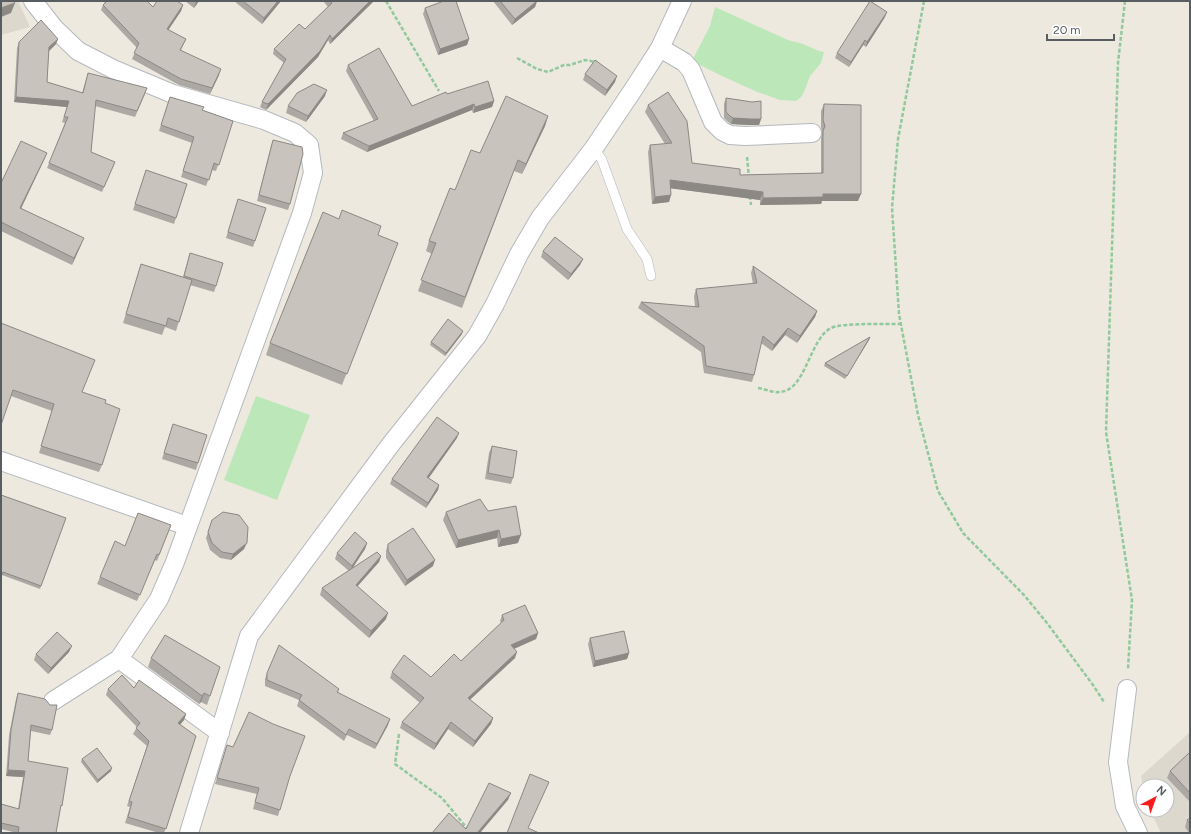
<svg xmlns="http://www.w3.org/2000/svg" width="1191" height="834" font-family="Figtree,sans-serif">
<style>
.education{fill:#dcd8ce}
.green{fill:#bce7b9}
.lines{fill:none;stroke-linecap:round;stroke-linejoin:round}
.lane-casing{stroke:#b5b9be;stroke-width:10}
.street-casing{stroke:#b5b9be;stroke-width:20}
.path{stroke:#92c89d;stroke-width:2.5;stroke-dasharray:4 2;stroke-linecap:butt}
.lane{stroke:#fff;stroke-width:9}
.street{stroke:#fff;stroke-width:18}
.wall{fill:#aca8a3}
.shaded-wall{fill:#8c8884}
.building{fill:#c8c3bd;stroke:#8c8884}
</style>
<rect width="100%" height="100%" fill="#ede9df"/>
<path class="education" d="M1,1H18L30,27L1,35Z
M1190,732V833H1161L1150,810H1167V786H1143L1141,776Z"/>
<path class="green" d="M715,7L788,40L803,44L819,51L824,52L821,63L810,76L804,92L801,97L796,101L780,100L755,91L722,76L698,64L693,59L710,26Z
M256,396L310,415L277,500L224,480Z"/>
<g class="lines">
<defs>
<path id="lane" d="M594,148L602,160L627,229L647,259L651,276"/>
<path id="street" d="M33,1L54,28L78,51L113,69L173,94L264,120L295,133L309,145L313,173L302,213L175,562L159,599L119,659L220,733
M660,48L684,62L691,70L713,122L722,131L730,135L745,136L812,133
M1,461L187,526
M1127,689L1118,762L1125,806L1138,833
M53,701L119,659
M189,833L249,636L391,444L477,336L495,304L519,254L540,218L594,148L633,90L660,48L682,1"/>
</defs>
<use href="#lane" class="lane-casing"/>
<use href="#street" class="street-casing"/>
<path class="path" d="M386,1L439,91
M924,1L898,139L892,208L899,314L918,415L938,491L963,533L1024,595L1047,623L1093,685L1104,702
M1125,1L1118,63L1106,432L1132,600L1128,669
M517,58L537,69L548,72L564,65H570L585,60L597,62
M747,157L749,178
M750,196L751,205
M758,388C765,389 773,393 779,392C806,392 809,339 831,328C841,323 887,324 901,324
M399,734L395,764L442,798L471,833"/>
<use href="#lane" class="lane"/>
<use href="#street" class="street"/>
</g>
<path class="wall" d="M103,1H147L153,7L183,5L181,11L168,30L186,39L181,50L219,75L210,94L179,85L132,59L137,48L101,10L103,5L105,3Z
M185,1H199L194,8Z
M234,1H281L262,24Z
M324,1H374L330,44L328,40L318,57L266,110L260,107L262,102L284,63L273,54L274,49L305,29L328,7L324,2Z
M493,1H537L535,7L512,25Z
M425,8L469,39L467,45L438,55L423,14Z
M885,17L866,47L863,45L849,67L835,58L837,53Z
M58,39L56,44L49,51L47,82L82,93L88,73L145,94L135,117L95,106L91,152L115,162L102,192L47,168L65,123L62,122L67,107L14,102L17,48L19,42Z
M348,65L412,106L447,94L494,101L492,107L473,113L472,110L367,152L341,139L343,133L374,121L346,71Z
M585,74L615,82L605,96L583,80Z
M325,96L306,122L286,113L288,106Z
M170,97L204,107L202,110L233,121L216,171L212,170L206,186L181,177L192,143L159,131Z
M726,98L761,119L759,125H748L731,124L728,122L724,118V104Z
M824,104L858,201H822L821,204L760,205V200L671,188V195L669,202L652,204L648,152L650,145L665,144L645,112L648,105L692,163L740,175L821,173V138L822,133L821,127V111Z
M548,116L545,126L522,174L514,171L462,308L418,291L432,254L426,251L429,241L455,190L480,153Z
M273,140L290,204L288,210L257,201L271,146Z
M47,153L44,160L21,208L81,245L72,265L1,231V183Z
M146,170L187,184L174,224L133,210Z
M236,205L255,241L253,247L226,238Z
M398,243L342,385L266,355L270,343Z
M543,251L583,259L580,265L568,280L541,257Z
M190,253L216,286L214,292L190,285L176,331L165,327L162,335L123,323L141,264L183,277Z
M753,266L817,311L815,317L797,343L785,335L772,351L761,343L754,375L752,382L704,373L701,352L638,308L641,302L695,307L694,296L696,289L753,284L751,273Z
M1,323L82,392L105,403L102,465L99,472L39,453L52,411L11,396Z
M462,334L445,356L430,345L431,342Z
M870,337L869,340L845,379L824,366L825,363Z
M173,424L198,463L196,470L162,459Z
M457,438L428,478L439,485L438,490L426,508L390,484L392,479Z
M492,446L513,478L511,484L485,479L489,453Z
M1,495L66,518L40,589L2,575Z
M488,511L518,543L498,547L497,538L456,548L443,520L446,512Z
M212,520L244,549L231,560L220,558L210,550L206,538Z
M171,525L157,561L155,560L137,601L97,584L100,577L125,546Z
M367,543L365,549L352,568L381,556L379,562L357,587L386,619L369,638L320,595L322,588L349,571L335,559L337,553Z
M388,544L433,566L405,586L386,558V551Z
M502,615L538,633L536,639L514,649L515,658L470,700L493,718L491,724L473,747L448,729L434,750L400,728L402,722L420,703L390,678L392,672L431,677L461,661L501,623L500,621Z
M590,638L629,653L627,659L593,667L588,644Z
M69,652L48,674L34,660L36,654Z
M151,658L220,667L207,705L201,702L199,704L148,667Z
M267,673L339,689L338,692L388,725L375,749L347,735L344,741L297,706L299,700L265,686V679Z
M134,688L186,714L184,720L180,725L196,736L164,833H159L125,823L130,807L127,806L147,746L133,734L137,727L106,695L108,689Z
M18,693L52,730L50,735L31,731L28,761L60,811L56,833H17L1,829V804L18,809L23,777L6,776L9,735L16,699Z
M227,745L289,777L278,816L253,809L257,794L215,784Z
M1190,752V802L1167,778L1170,771Z
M82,759L111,771L97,783L81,762Z
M1190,818V833H1189L1185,827L1187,820Z"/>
<path class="shaded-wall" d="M197,1H199L194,8L196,2Z
M278,1H281L262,24L264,18Z
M370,1H374L330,44L332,39Z
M537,1L535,7L512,25L515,19Z
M15,3L11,13L1,17V8Z
M183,5L181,11L165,35L167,29Z
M887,12L885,17L866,47L867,42Z
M330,35L328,40L318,57L266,110L268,104Z
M58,39L56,44L47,53L49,47Z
M469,39L467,45L438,55L440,49Z
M865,40L863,45L849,67L851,62Z
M221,69L219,75L210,94L212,88Z
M617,76L615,82L605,96L607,90Z
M327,90L325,96L306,122L308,116Z
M16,97L69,101L67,107L14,102Z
M494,101L492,107L473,113L475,107Z
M474,104L472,110L367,152L369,146Z
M548,116L545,126L522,174L526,164Z
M733,118L761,119L759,125H748L731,124Z
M47,153L44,160L18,215L20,208Z
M670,180L763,192L760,200L668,188Z
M823,194H861L858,201H822L821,204L760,205L763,198Z
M671,195L669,202L652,204L655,197Z
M84,238L81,245L72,265L74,258Z
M583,259L580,265L568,280L571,274Z
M817,311L815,317L797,343L800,336Z
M788,328L785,335L772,351L774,345Z
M463,331L462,334L445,356L446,353Z
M870,337L869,340L845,379L847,376Z
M459,433L457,438L426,482L427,477Z
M439,485L438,490L426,508L428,503Z
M499,530L497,538L456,548L458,540Z
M521,535L518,543L498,547L501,539Z
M247,543L244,549L231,560L233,554Z
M367,543L365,549L350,572L352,566Z
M381,556L379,562L353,591L356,585Z
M435,560L433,566L405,586L407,580Z
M388,613L386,619L369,638L371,631Z
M538,633L536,639L509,651L511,645Z
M72,646L69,652L48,674L51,668Z
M517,652L515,658L465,704L468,698Z
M629,653L627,659L593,667L595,661Z
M204,693L201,702L199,704L202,696Z
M186,714L184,720L176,729L178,723Z
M493,718L491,724L473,747L475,741Z
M390,719L388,725L375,749L377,744Z
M451,722L448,729L434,750L436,744Z
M112,768L111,771L97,783L98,780Z
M8,770L25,771L23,777L6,776Z
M549,782L546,788L526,833Z
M511,793L508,800L480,833H477Z"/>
<path class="building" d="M1,1H14L15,3L1,8Z
M107,1H147L153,7L157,1H177L183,5L167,29L186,39L180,50L221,69L212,88L181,79L134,53L139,43L103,5Z
M243,1H278L264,18Z
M330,1H370L332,39L330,35L320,51L268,104L262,102L286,59L274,49L299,24L305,29L332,3Z
M444,1H456L469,39L440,49L425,8Z
M500,1H537L515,19Z
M870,1L887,12L867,42L865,40L851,62L837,53Z
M41,20L58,39L49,47L47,82L83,93L88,73L147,88L137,111L96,100L91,152L115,162L104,187L49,163L68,117H64L69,101L16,97L19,42Z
M379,48L412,106L446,92L447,94L488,81L494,101L475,107L474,104L369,146L343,133L378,119L348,65Z
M595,60L617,76L607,90L585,74Z
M314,84L327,90L308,116L288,106L297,93Z
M668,92L687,121L692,163L740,169V175L823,173V131L825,126L823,120L824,104L861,105V194H823V197L763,198V192L670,180L671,195L655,197L650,145L672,143L648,105Z
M506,96L548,116L526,164L518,160L465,297L421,280L436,243L429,241L450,188L455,190L471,150L480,153Z
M170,97L204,107L202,110L233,121L219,165L214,163L209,180L183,171L194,137L161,125Z
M726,98L752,102L761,101V119H750L733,118L730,116L726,112Z
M273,140L302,147L303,154L290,204L259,195Z
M21,141L47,153L20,208L84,238L74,258L1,222V183Z
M146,170L187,184L176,218L135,204Z
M238,199L266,208L255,241L228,232Z
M342,210L381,226L378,235L398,243L347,374L270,343L323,212L339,219Z
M555,237L583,259L571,274L543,251Z
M190,253L223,263L216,286L184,276Z
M141,264L192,280L179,322L168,318L166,326L126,314Z
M753,266L817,311L800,336L788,328L774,345L763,336L754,375L706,366L704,346L641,302L699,307L696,289L757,283Z
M448,319L463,331L446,353L431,342Z
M1,323L95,360L82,392L106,400L105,403L120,409L102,465L41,446L54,404L13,390L1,425Z
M870,337L847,376L825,363Z
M437,417L459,433L427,477L439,485L428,503L392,479Z
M173,424L207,435L198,463L164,453Z
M492,446L517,451L513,478L488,473Z
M1,495L66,518L41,586L3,572L1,577Z
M480,499L488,511L516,506L521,535L501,539L499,530L458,540L446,512Z
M223,512L239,515L248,527L247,543L233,554L222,552L212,543L208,532L212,520Z
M138,513L171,525L159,555L157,554L140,595L100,577L115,541L125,546Z
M413,528L435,560L407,580L388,551V544Z
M355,532L367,543L352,566L337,553Z
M377,552L381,556L356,585L388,613L371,631L322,588Z
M525,605L538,633L511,645L517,652L468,698L493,718L475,741L451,722L436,744L402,722L424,698L392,672L404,655L431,677L454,654L461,661L504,620L502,615Z
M624,631L629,653L595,661L590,638Z
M57,632L72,646L51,668L36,654Z
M165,635L220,667L210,696L204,693L202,696L151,658Z
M279,645L339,689L337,692L390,719L377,744L349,729L346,735L299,700L302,695L267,680V673Z
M122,675L134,688L139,680L186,714L178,723L196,736L166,829L128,817L132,802L129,801L149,741L136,728L140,723L108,689Z
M18,693L45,699L50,705H57L52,730L31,725L28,761L68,768L62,806L61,805L56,833H18L19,827L1,823V804L19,809L25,771L8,770L11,730Z
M249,712L273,724L305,736L290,776L280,810L255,802L259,788L217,778L227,745L233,747Z
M97,748L112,768L98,780L82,759Z
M1190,752V793L1170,771Z
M530,774L549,782L528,828L539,833H507Z
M489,783L511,793L477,833H432L449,813L466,829Z
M1190,818V824L1187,820Z"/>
<rect width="1191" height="834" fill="none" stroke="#585d62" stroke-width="4"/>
<g transform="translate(1155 798) rotate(41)"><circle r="19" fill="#ffffff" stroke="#bcbec0"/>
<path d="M0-3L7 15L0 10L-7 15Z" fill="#f71d1c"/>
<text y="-6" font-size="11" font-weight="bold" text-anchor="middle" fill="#585d62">N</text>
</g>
<path d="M1047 34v6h67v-6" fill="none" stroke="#585d62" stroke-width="2"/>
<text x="1053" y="34" font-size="12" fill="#585d62" stroke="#ffffff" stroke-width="3" paint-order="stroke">20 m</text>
</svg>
